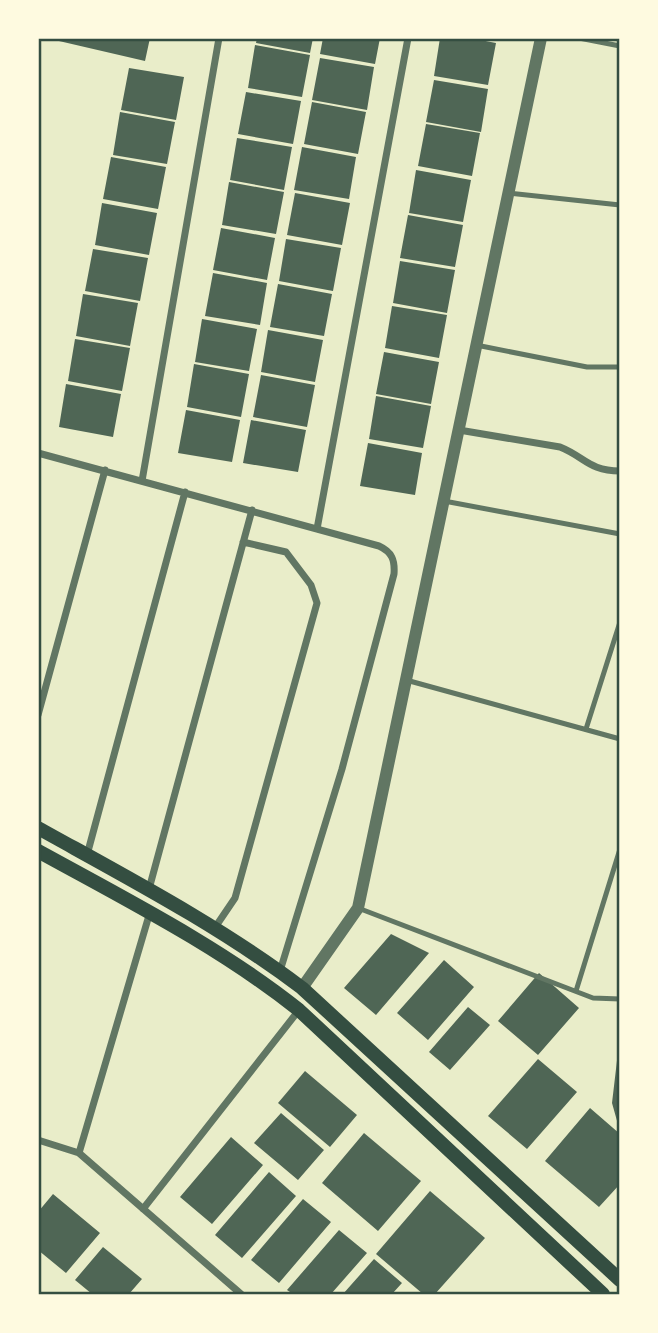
<svg xmlns="http://www.w3.org/2000/svg" width="658" height="1333" font-family="'Libre Baskerville',serif">
<style>
.building{fill:#4f6655}
.lines{fill:none;stroke-linecap:round;stroke-linejoin:round}
.service{stroke:#617663;stroke-width:5}
.minor{stroke:#617663;stroke-width:7}
.tertiary{stroke:#617663;stroke-width:12}
.secondary{stroke:#344e41;stroke-width:14}
.neatline{fill:none;stroke:#344e41;stroke-width:2.5}
</style>
<rect width="100%" height="100%" fill="#e9edc9"/>
<path class="building" d="M46,38H150L145,61Z
M257,38H313L310,53L256,43Z
M323,38H380L375,64L320,54Z
M440,38H470L496,43L488,85L434,76Z
M255,45L310,55L302,97L248,88Z
M320,58L374,67L367,110L312,100Z
M129,68L184,77L176,120L121,110Z
M434,80L488,89L481,132L426,122Z
M246,92L301,101L293,144L238,134Z
M312,102L366,112L358,154L304,144Z
M120,112L175,122L167,164L113,155Z
M426,124L480,133L472,176L418,166Z
M237,138L292,147L284,190L230,180Z
M302,147L356,157L349,199L294,190Z
M111,157L166,167L158,209L103,199Z
M416,170L471,180L463,222L409,213Z
M229,182L284,192L276,234L222,225Z
M295,193L350,203L342,245L287,235Z
M102,203L157,213L149,255L95,245Z
M408,215L463,225L455,267L400,258Z
M221,228L275,238L267,280L213,270Z
M286,239L341,248L333,291L279,281Z
M93,249L148,258L140,301L85,291Z
M400,261L455,270L447,313L393,303Z
M213,273L267,283L260,325L205,316Z
M278,284L332,294L324,336L270,327Z
M83,294L138,303L130,346L76,336Z
M392,306L447,315L439,358L385,348Z
M202,319L257,329L249,371L195,362Z
M268,330L323,340L315,382L261,372Z
M75,339L130,348L122,391L68,381Z
M384,352L439,362L431,404L376,394Z
M194,364L249,374L241,417L187,407Z
M261,375L315,385L307,427L253,417Z
M66,384L121,394L113,437L59,427Z
M376,396L431,406L423,448L369,439Z
M186,410L240,420L232,462L178,453Z
M251,420L306,430L298,472L243,463Z
M368,443L422,453L415,495L360,486Z
M391,934L429,953L376,1015L344,988Z
M444,960L474,987L428,1040L397,1013Z
M539,973L579,1008L538,1055L498,1021Z
M468,1007L490,1025L450,1070L429,1052Z
M618,1052H620L619,1128L612,1103Z
M538,1059L577,1092L527,1149L488,1116Z
M305,1071L357,1115L330,1147L278,1103Z
M590,1108L620,1134V1184L599,1207L545,1161Z
M281,1113L324,1150L298,1180L254,1143Z
M364,1133L421,1181L378,1231L322,1183Z
M231,1137L263,1165L212,1224L180,1197Z
M269,1172L296,1196L242,1258L215,1235Z
M430,1191L485,1238L435,1294H423L376,1254Z
M53,1194L100,1233L66,1273L38,1250V1212Z
M303,1199L331,1222L279,1283L251,1260Z
M339,1230L367,1253L331,1294H293L287,1290Z
M103,1247L142,1279L129,1294H92L75,1280Z
M374,1259L402,1283L392,1294H343Z"/>
<g class="lines">
<path class="service" d="M579,38L620,46
M508,193L620,205
M476,345L587,367H620
M444,501L620,534
M406,680L620,739
M586,729L620,622
M358,908L593,998L620,999
M576,991L620,849"/>
<path class="minor" d="M459,430L560,447C585,457 589,471 620,471
M38,453L379,546C392,552 395,560 394,574L342,769L280,971
M142,481L219,38
M317,529L408,38
M38,715L105,470
M87,855L185,492
M149,889L252,510
M214,929L235,898L317,603L311,585L286,552L243,542
M38,1140L79,1153L241,1294
M79,1153L150,912
M143,1209L299,1010"/>
<path class="tertiary" d="M302,988L358,908L541,38"/>
<path class="secondary" d="M38,828C128,878 220,926 302,988L620,1280
M38,851C127,900 220,947 299,1010L603,1294"/>
</g>
<rect width="658" height="1333" fill="none" stroke="#fefae0" stroke-width="80"/>
<rect x="40" y="40" width="578" height="1253" class="neatline"/>
</svg>
